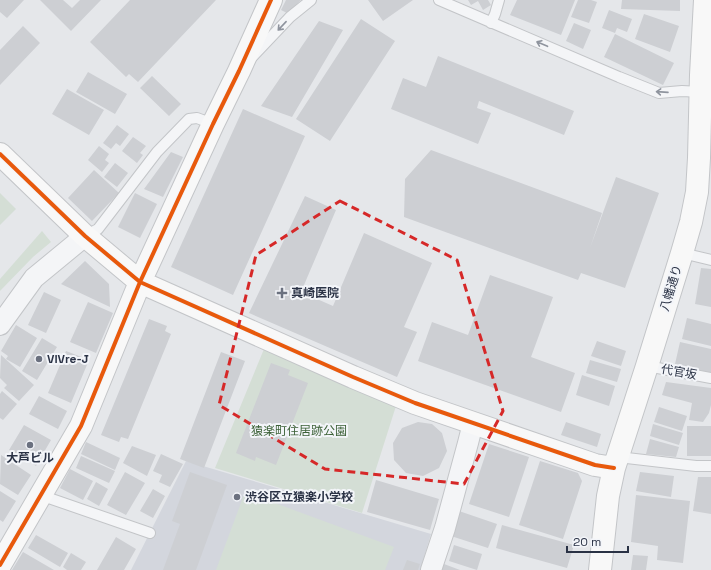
<svg xmlns="http://www.w3.org/2000/svg" width="711" height="570" font-family="'Space Grotesk','Noto Sans JP',sans-serif">
<style>
.built{fill:#d3d6dd}
.green{fill:#d4ded5}
.building{fill:#cdcfd3}
.lines{fill:none;stroke-linecap:round;stroke-linejoin:round}
.lane-casing{stroke:#c3c5c8;stroke-width:12}
.street-casing{stroke:#c3c5c8;stroke-width:22}
.secondary-casing{stroke:#c3c5c8;stroke-width:24}
.lane{stroke:#f4f5f7;stroke-width:10}
.street{stroke:#f4f5f7;stroke-width:20}
.secondary{stroke:#f8f8f8;stroke-width:22}
.cycleway-casing{stroke:#f3f5f9;stroke-width:6}
.cycleway{stroke:#e8590c;stroke-width:4}
.oneway{stroke:#8f949e}
.marked{fill:none;stroke:#d62828;stroke-width:3;stroke-dasharray:8 5;stroke-linejoin:round}
.poi-dot{fill:#6b717f;stroke:#f3f5f9;stroke-width:1.5}
.labels{text-anchor:middle;stroke-width:4;stroke-linejoin:round;paint-order:stroke}
.street-label{font-size:12px;fill:#2a3245;stroke:#f3f5f9}
.poi-label{font-size:12px;font-weight:bold;fill:#2a3245;stroke:#f3f5f9;text-anchor:start}
.park-label{font-size:12px;fill:#3c6137;stroke:#f3f5f9}
</style>
<rect width="100%" height="100%" fill="#e5e7ea"/>
<path class="built" d="M186,461L431,534L420,570H131Z"/>
<path class="green" d="M0,193L16,209L0,225Z
M42,231L51,242L33,257L0,291V279Z
M264,349L396,406L362,513L215,468Z
M245,492L394,547L385,570H216Z"/>
<path class="building" d="M0,0H24L7,18L0,12Z
M40,0H63L72,8L80,0H101L71,31Z
M130,0H216L138,82L129,74L126,77L90,42Z
M286,0H301L287,13L281,10Z
M368,0H413L383,21Z
M468,0H488L491,5L483,10L478,1L471,5Z
M517,0H575L561,35L510,15Z
M578,0H591L597,2L589,23L571,17Z
M622,0H680V11L621,9Z
M609,10L632,19L627,32L617,28L615,33L602,28Z
M644,14L679,26L670,52L635,39Z
M361,19L395,41L330,141L296,119Z
M319,21L343,30L292,117L261,106Z
M574,23L591,30L583,49L566,41Z
M23,26L40,43L0,85V50Z
M615,34L674,63L663,85L604,57Z
M438,56L574,111L564,135L479,101L477,108L491,113L478,144L391,109L403,78L426,87Z
M88,72L127,94L115,114L76,92Z
M152,76L181,104L169,116L140,88Z
M67,89L104,110L89,135L52,114Z
M243,109L305,136L233,295L171,267Z
M117,125L129,134L120,146L116,143L111,149L103,143Z
M133,137L146,146L140,153L143,155L137,163L122,151Z
M99,146L109,154L105,160L109,163L102,172L88,160Z
M431,150L602,213L590,248L616,177L659,193L625,288L581,273L578,280L404,217L405,179Z
M171,152L183,157L163,197L144,189Z
M115,163L128,173L117,187L104,177Z
M94,170L119,193L92,221L68,198Z
M135,193L157,204L140,238L118,227Z
M305,196L336,210L301,292L333,306L364,233L432,263L404,327L417,332L397,377L249,313Z
M85,261L109,284L110,307L61,284Z
M701,268L711,269V307L695,304Z
M490,275L553,297L531,357L575,373L561,412L418,361L432,322L468,335Z
M44,292L61,300L46,333L28,325Z
M88,302L113,313L96,353L70,342Z
M687,318L711,324V346L682,339Z
M149,319L167,326L165,331L171,334L128,439L121,437L119,442L101,435Z
M16,325L37,338L20,367L6,359L8,356L1,351Z
M42,338L57,347L37,380L22,371Z
M597,341L626,351L621,366L591,356Z
M680,342L711,349V373L675,364Z
M66,351L89,360L71,403L48,393Z
M221,352L245,361L204,468L180,459Z
M1,355L34,385L19,401L4,388L7,385L0,378Z
M590,360L621,369L617,382L586,373Z
M271,363L290,370L288,375L308,383L276,465L256,457L255,461L236,453Z
M582,375L615,386L609,406L576,395Z
M666,382L711,388V405L709,413L703,422L689,420L692,403L662,395Z
M2,391L17,404L3,420L0,418V394Z
M39,396L67,411L58,429L29,414Z
M659,407L687,416L682,431L654,422Z
M418,422L432,424L442,433L447,451L439,468L423,476L406,473L394,460L393,443L402,428Z
M566,422L601,434L597,447L561,435Z
M653,424L683,433L679,445L650,436Z
M24,425L51,440L36,466L9,450Z
M687,426H711V456H687Z
M650,439L679,447L676,457L646,454Z
M86,442L120,458L115,470L81,454Z
M489,444L529,457L509,517L469,504Z
M132,446L156,455L147,476L123,463Z
M161,454L183,464L170,487L159,482L162,475L153,471Z
M1,455L31,475L18,495L0,484Z
M81,456L115,471L109,483L76,468Z
M540,461L578,473L582,481L563,539L519,525Z
M70,469L93,481L83,500L60,488Z
M125,472L145,483L126,515L107,505Z
M190,472L227,485L196,570H163L180,524L172,521Z
M640,472L674,476L671,497L636,491Z
M698,477H711V514L693,511Z
M376,480L439,499L430,530L367,512Z
M96,482L108,489L99,506L87,499Z
M153,489L165,496L153,518L140,511Z
M0,491L16,501L3,522L0,520Z
M636,495L690,501L683,563L657,560L658,546L631,542Z
M459,511L497,524L488,548L451,536Z
M502,525L574,545L567,568L496,548Z
M36,535L68,553L60,567L28,548Z
M116,537L136,549L124,570H97Z
M454,545L482,554L477,570L449,561Z
M23,552L54,570H12Z
M71,553L86,562L81,570H67L63,567Z
M633,555L648,556L646,570H631Z
M407,560L420,564L418,570H403Z
M444,564L460,570H442Z"/>
<g class="lines">
<defs>
<path id="lane" d="M439,0L619,77L659,93L682,91L701,92
M491,23L495,14L499,0
M253,56L290,17L311,0
M85,236L98,229L157,152L189,119L197,118L213,124
M682,253L711,260
M647,366L711,378
M618,457L696,466H711
M40,495L150,533"/>
<path id="street" d="M0,325L34,278L85,236
M431,570L445,528L468,443L473,423"/>
<path id="secondary" d="M0,154L85,236L140,282L353,377L415,403L595,465L614,468
M0,565L81,426L140,282L213,124L239,71L271,0
M600,570L608,496L614,468L647,366L682,253L691,222L697,192L699,158L701,75L705,0"/>
</defs>
<use href="#lane" class="lane-casing"/>
<use href="#street" class="street-casing"/>
<use href="#secondary" class="secondary-casing"/>
<use href="#lane" class="lane"/>
<use href="#street" class="street"/>
<use href="#secondary" class="secondary"/>
<defs>
<path id="cycleway" d="M0,154L85,236L140,282L353,377L415,403L595,465L614,468
M0,565L81,426L140,282L213,124L239,71L271,0"/>
</defs>
<use href="#cycleway" class="cycleway-casing"/>
<use href="#cycleway" class="cycleway"/>
</g>
<defs><path id="oneway-shaft" d="M-6 0H5M1.5-3L5.5 0L1.5 3" fill="none" stroke-width="1.6" stroke-linecap="round" stroke-linejoin="round"/></defs>
<g class="oneway">
<use href="#oneway-shaft" transform="translate(282 26) rotate(133)"/>
<use href="#oneway-shaft" transform="translate(542 44) rotate(-157)"/>
<use href="#oneway-shaft" transform="translate(662 92) rotate(-176)"/>
</g>
<path class="marked" d="M340,201L457,260L503,411L464,484L325,469L219,405L256,255Z"/>
<g class="poi-dot">
<path d="M280 287h4v4h4v4h-4v4h-4v-4h-4v-4h4z"/>
<circle cx="39" cy="359" r="4"/>
<circle cx="30" cy="445" r="4"/>
<circle cx="237" cy="497" r="4"/>
</g>
<g class="labels">
<g class="street-label">
<text transform="translate(671 288) rotate(-73)" y="4">八幡通り</text>
<text transform="translate(679 372) rotate(10)" y="4">代官坂</text>
</g>
<g class="poi-label">
<text x="291" y="297">真崎医院</text>
<text x="47" y="363">ViVre-J</text>
<text x="30" y="462" text-anchor="middle">大芦ビル</text>
<text x="245" y="501">渋谷区立猿楽小学校</text>
</g>
<g class="park-label">
<text x="299" y="435">猿楽町住居跡公園</text>
</g>
</g>
<path d="M567 546v6h61v-6" fill="none" stroke="#2a3245" stroke-width="2"/>
<text x="573" y="546" font-size="12" fill="#2a3245" stroke="#f3f5f9" stroke-width="3" paint-order="stroke">20 m</text>
</svg>
